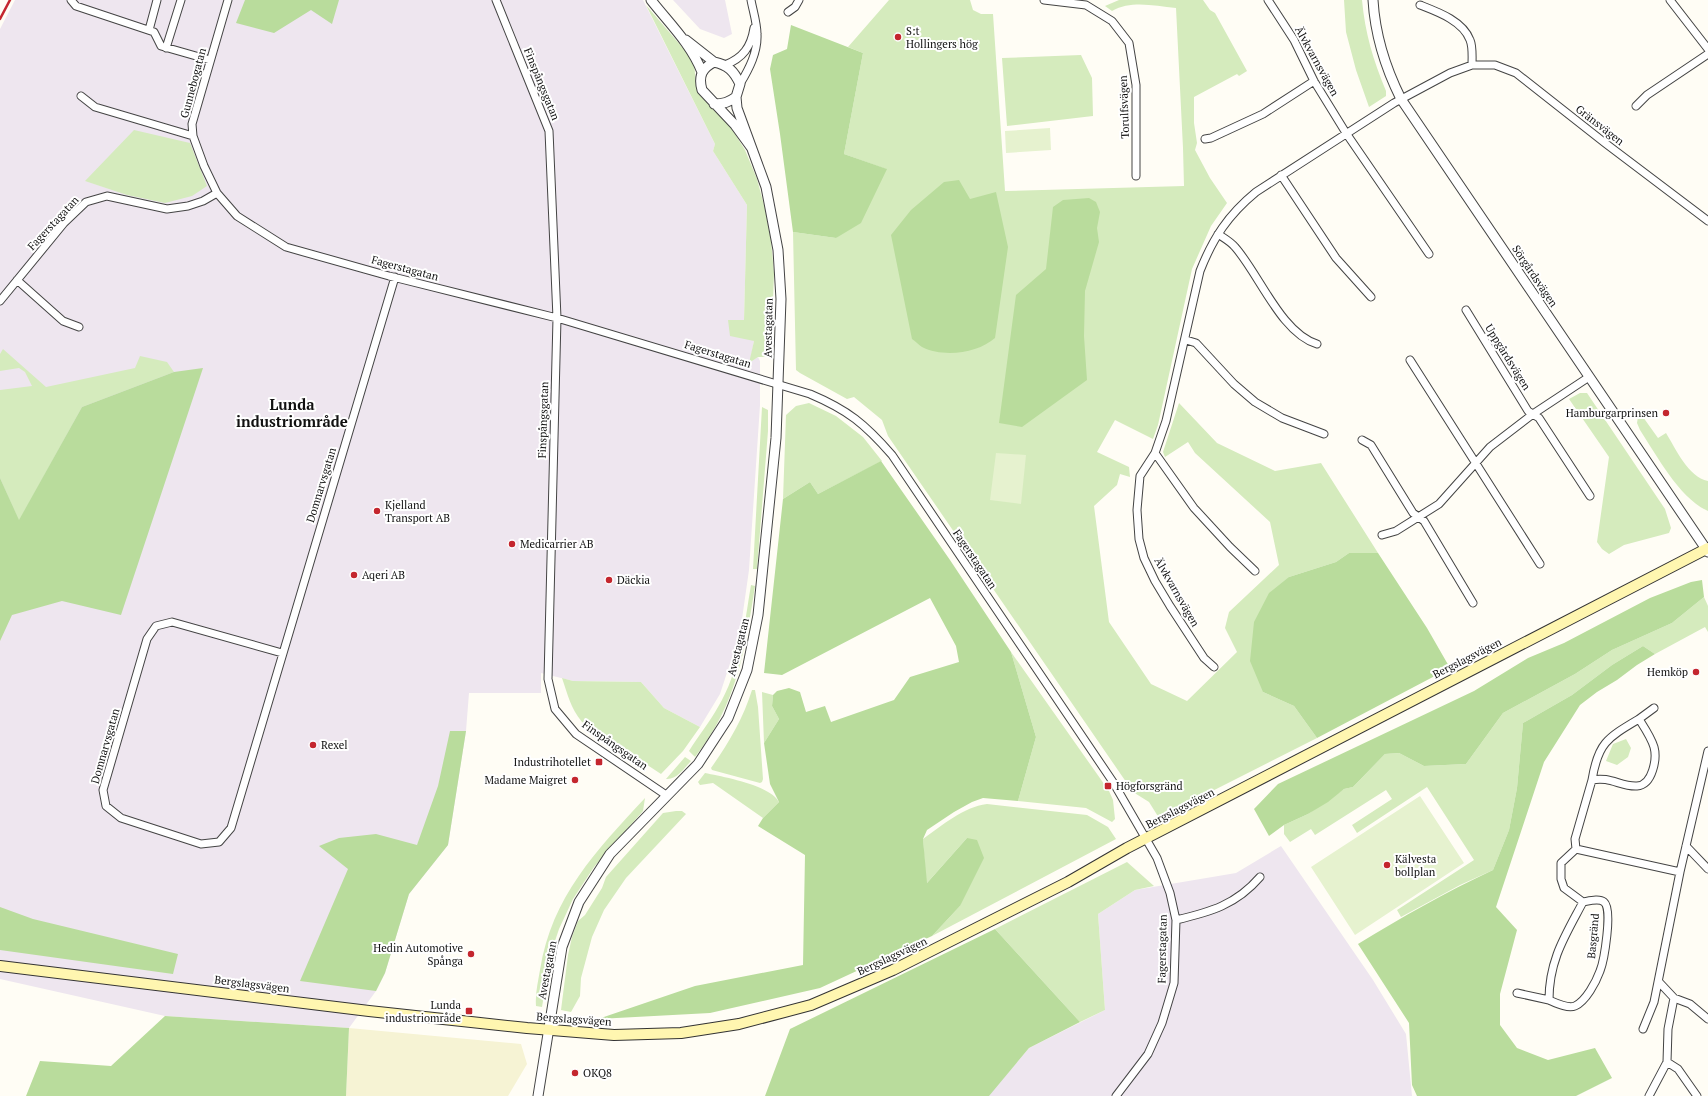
<svg xmlns="http://www.w3.org/2000/svg" width="1708" height="1096" font-family="'PT Serif',serif">
<style>
.industrial{fill:#eee6ef}
.farmland{fill:#f6f3d4}
.green{fill:#d5ebbd}
.forest{fill:#b9dc9c}
.pitch{fill:#e6f2cf}
.lines{fill:none;stroke-linecap:round;stroke-linejoin:round}
.minor-casing{stroke:#444;stroke-width:9}
.tertiary-casing{stroke:#444;stroke-width:11}
.secondary-casing{stroke:#333;stroke-width:12}
.minor{stroke:#fff;stroke-width:7}
.tertiary{stroke:#fff;stroke-width:9}
.secondary{stroke:#fff6b0;stroke-width:10}
.rail{stroke:#c4262e;stroke-width:2.5}
.poi-dot{fill:#c4262e;stroke:#fff;stroke-width:1.5}
.labels{text-anchor:middle;stroke-width:4;stroke-linejoin:round;paint-order:stroke}
.poi-label{font-size:11px;fill:#111;stroke:#fff;text-anchor:start}
.street-label{font-size:11px;fill:#111;stroke:#fff}
.district-label{font-size:15px;font-weight:bold;fill:#111;stroke:#fff}
</style>
<rect width="100%" height="100%" fill="#fffdf5"/>
<path class="industrial" d="M15,0H643L715,144L713,151L747,205L744,320H728L754,341L750,362L758,357L760,361V405L749,570L740,633L720,694L700,727L664,708L641,682L573,681L541,673V693H469L466,731L448,845L409,894L385,973L376,991L349,1028L165,1016L0,979V29Z
M673,0H725L732,34L724,38L700,29Z
M1281,846L1373,980L1406,1034L1412,1096H988L1029,1048L1105,1010L1098,914L1135,890L1236,873Z"/>
<path class="farmland" d="M349,1028L521,1044L527,1064L508,1096H346Z"/>
<path class="green" d="M889,0H970L973,10L981,14H993L1005,191L1184,186L1183,148L1176,8C1154,6 1132,0 1112,11L1105,6L1119,0H1203L1210,10L1215,13L1247,71L1239,76L1237,74L1194,97V123L1197,143L1195,150L1210,178L1227,203L1211,226L1192,269L1158,425L1153,439L1115,420L1097,452L1129,467L1130,477L1120,474L1117,485L1094,506L1109,622L1151,684L1187,701L1237,652L1225,628L1229,612L1279,565L1270,522L1195,453L1188,442L1165,457L1163,452L1179,403L1217,443L1275,471L1321,463L1378,553H1349L1336,562L1289,577L1263,692L1294,706L1317,738L1159,818L1149,802L1133,792L888,436L882,420L854,397L847,399L800,373L796,370L793,232L836,238L886,169L844,154L863,53L848,47Z
M1344,0H1362C1365,33 1373,60 1386,91V96L1369,107L1356,70L1346,32Z
M646,5L694,61L696,87L700,95L730,126L745,150L757,179L765,209L771,241L774,273L771,352L769,357H758L749,363L754,341L730,336L728,320H744L747,205L713,151L715,144Z
M1081,55L1092,78L1093,116L1007,126L1002,58Z
M134,130L190,143L207,186L192,196L165,203L127,195L85,181Z
M3,349L46,387L135,368L140,356L167,362L174,372L82,407L19,521L0,478V390L32,386L25,372L19,368L0,371V354Z
M1580,393H1587L1665,509L1671,528L1669,533L1624,545L1609,554L1602,549L1597,542L1609,457L1569,399Z
M809,403L836,416L863,437L882,461L818,494L810,482L783,499L786,415L796,406Z
M762,407L768,410V431L757,569H753Z
M1638,417H1643L1658,438L1666,433C1676,449 1688,477 1708,481V511C1680,499 1657,456 1640,430L1637,423Z
M751,585L755,586C745,650 737,704 695,757L689,751C698,736 710,722 718,707C740,671 744,626 751,585Z
M1704,597L1708,606V632L1705,627L1655,654L1643,646L1612,665L1572,695L1523,723L1517,788L1509,830L1493,870L1460,885L1401,917L1397,910L1474,860L1427,787L1357,833L1352,825L1392,799L1386,790L1315,835L1311,829L1290,842L1284,834V825L1308,814L1344,789L1353,787L1385,754L1399,753L1424,766L1466,764L1503,713L1575,674L1612,650L1672,623Z
M1011,652L1109,791L1113,800L1115,819L1112,822L1086,808L1018,801L1036,737Z
M562,678L573,681L641,682L664,708L700,727L683,751L661,774L582,722C570,707 568,695 562,678Z
M752,690H755L758,707L763,779L762,782L760,783L712,770L711,768C728,744 743,719 752,690Z
M762,692L773,695L772,706L779,719L764,743Z
M1626,739L1631,748L1628,757L1617,765L1606,761L1613,744Z
M685,757L691,761C684,768 677,780 666,779Z
M705,773C724,777 770,785 779,802L763,818L713,783L700,785L698,782Z
M645,798L643,811L594,867L573,899L559,929L551,953L542,1007L536,1006C535,994 538,982 540,970C552,896 596,851 645,798Z
M987,804L1087,815L1108,827L1116,839L932,936L960,906L967,838L926,884L923,839C943,825 963,807 987,804Z
M676,811H682L686,814L626,878L604,910L592,937L581,978L580,996L571,1012L561,1010L568,955L572,937L578,921L585,915L602,888L606,877L663,813Z
M1127,862L1154,886L1135,890L1098,914L1105,1010L1080,1022L995,929Z"/>
<path class="forest" d="M245,0H339L332,24L311,10L274,33L236,23Z
M791,25L863,53L844,154L887,169L861,223L836,238L793,232L780,134L770,69L773,55L787,49Z
M959,180L970,199L996,192L1008,247L995,338C978,353 944,358 922,347C919,345 915,341 912,339L891,235L911,210L944,182Z
M1089,198L1096,202L1100,212L1097,228L1099,242L1085,291L1084,336L1087,380L1022,427L999,423L1016,295L1046,269L1053,207L1063,200Z
M203,368L121,615L62,601L12,615L0,641V478L19,520L82,407L174,372Z
M881,461L950,560L1011,652L1036,737L1018,801L983,798L972,802L954,812L927,830L923,839L927,883L967,838L977,840L984,858L960,906L932,936L820,988L710,1013L598,1019L695,986L803,965L805,855L758,826L763,818L779,802L770,784L764,743L779,719L772,706L773,695L777,691L789,688L800,692L806,712L825,706L831,722L894,700L910,677L959,662L956,646L930,598L782,675L764,673L783,499L810,482L818,494Z
M1349,553H1378L1427,628L1450,668L1317,738L1294,706L1263,692L1250,661L1254,622L1269,593L1289,577L1336,562Z
M1702,580L1704,597L1672,623L1612,650L1575,674L1503,713L1466,764L1424,766L1399,753L1385,754L1353,787L1344,789L1328,802L1308,814L1284,825L1269,836L1254,809L1278,784L1474,691L1528,658L1564,643L1650,598L1691,582Z
M1643,646L1655,654L1637,665L1617,680L1597,692L1580,705L1544,762L1496,907L1517,930L1500,994V1025L1517,1048L1548,1060L1595,1048L1612,1078L1576,1096H1417L1412,1085L1409,1023L1358,944C1402,917 1446,892 1493,870L1509,830L1517,788L1523,723L1572,695L1612,665Z
M450,731H466L448,845L409,894L385,973L376,991L300,981L348,869L319,846L339,838L376,834L417,845L438,786Z
M0,907L33,919L178,954L173,974L0,950Z
M995,929L1080,1022L1029,1048L989,1096H765L790,1029Z
M165,1016L349,1028L346,1096H26L40,1061L111,1066Z"/>
<path class="pitch" d="M1050,128L1051,150L1006,153L1005,131Z
M996,453L1026,455L1021,504L990,500Z
M1420,796L1464,863L1355,935L1311,867Z"/>
<g class="lines">
<defs>
<path id="minor" d="M71,0L76,6L154,32L161,46L210,60
M228,0L192,124L193,136L204,166L217,193L237,216L286,247L389,276L557,318L810,394C848,410 865,424 892,455L1113,782L1157,858L1170,893L1176,920L1174,983L1162,1023L1148,1054L1116,1096
M496,0L549,131L557,318L548,679L555,709L576,734L666,795
M1044,0L1086,5L1112,21L1129,43L1136,85V176
M1268,0L1294,40L1314,81L1346,133L1429,254
M1670,0L1708,49
M1420,5C1438,12 1463,21 1470,40C1473,47 1472,58 1472,65
M788,12L795,7L799,0
M149,30L157,0
M166,48L181,0
M725,65C743,58 751,47 754,28
M740,84C749,69 758,52 757,34C757,23 753,11 751,0
M81,96L95,107L193,136
M1636,106L1647,95L1708,54
M1205,139L1211,138L1263,114L1314,81
M1281,175L1336,258L1371,297
M1218,234C1224,238 1231,242 1235,247C1259,274 1281,333 1317,344
M17,280L63,321L79,327
M0,301L64,223L86,202L107,196L167,209L188,206L203,201L217,193
M1466,310L1528,411L1539,418L1590,496
M1186,340L1196,343L1234,384L1255,402L1282,418L1324,434
M1410,360L1540,564
M1362,440L1371,445L1413,513L1424,521L1473,603
M1155,453L1194,508L1230,547L1255,571
M1382,535L1396,531L1439,504L1490,447L1533,414L1589,377
M282,653L172,622L156,626L147,639L103,790L106,806L121,818L201,844L219,842L231,828L395,277
M1214,667L1204,658L1170,606L1155,581L1144,558L1139,539L1137,510L1140,476L1155,453L1166,421L1200,271C1213,238 1228,215 1256,192L1394,103L1450,73L1472,65H1495L1516,73L1605,143L1708,221
M1639,719L1654,708
M1686,846L1708,869
M1576,849L1680,872
M1583,902C1589,901 1599,898 1604,902C1613,909 1604,961 1600,971C1596,982 1586,1001 1575,1006C1568,1009 1556,1003 1549,1000C1549,960 1565,936 1583,902L1564,888L1561,879V863L1576,849L1575,839L1592,780C1610,776 1621,787 1637,786C1653,785 1657,758 1654,747C1651,737 1644,727 1639,719C1607,738 1598,743 1592,780
M1176,920C1210,912 1236,905 1260,877
M1517,993L1549,1000
M1674,998L1690,1004L1708,1019
M1643,1029L1654,1002L1680,872L1708,751
M1667,1062L1678,1069L1697,1096
M1649,1096L1667,1062L1668,1029L1674,998L1659,982"/>
<path id="tertiary" d="M651,0C669,23 691,44 702,72
M1373,0C1375,34 1386,69 1401,99L1708,552
M686,40L714,62
M714,104C724,104 729,102 736,97
M538,1096L562,947L579,902L610,854L698,764L728,718L747,670L758,615L776,438L781,299L778,250L766,187L737,108L736,97L740,84C734,71 728,65 714,62C702,68 698,76 702,90L735,125L751,147"/>
<path id="secondary" d="M0,966L369,1011L527,1028L614,1035L681,1033L739,1024L811,1005L893,970L1068,882L1127,848L1708,548"/>
</defs>
<use href="#minor" class="minor-casing"/>
<use href="#tertiary" class="tertiary-casing"/>
<use href="#secondary" class="secondary-casing"/>
<use href="#minor" class="minor"/>
<use href="#tertiary" class="tertiary"/>
<use href="#secondary" class="secondary"/>
<path class="rail" d="M0,19L10,0"/>
</g>
<g class="poi-dot">
<circle cx="898" cy="37" r="4"/>
<circle cx="1666" cy="413" r="4"/>
<circle cx="377" cy="511" r="4"/>
<circle cx="512" cy="544" r="4"/>
<circle cx="354" cy="575" r="4"/>
<circle cx="609" cy="580" r="4"/>
<circle cx="1696" cy="672" r="4"/>
<circle cx="313" cy="745" r="4"/>
<rect x="595" y="758" width="8" height="8" rx="2"/>
<circle cx="575" cy="780" r="4"/>
<rect x="1104" y="782" width="8" height="8" rx="2"/>
<circle cx="1387" cy="865" r="4"/>
<circle cx="471" cy="954" r="4"/>
<rect x="465" y="1007" width="8" height="8" rx="2"/>
<circle cx="575" cy="1073" r="4"/>
</g>
<g class="labels">
<g class="poi-label">
<text x="906" y="35">S:t<tspan x="906" dy="13">Hollingers hög</tspan></text>
<text x="1658" y="417" text-anchor="end">Hamburgarprinsen</text>
<text x="385" y="509">Kjelland<tspan x="385" dy="13">Transport AB</tspan></text>
<text x="520" y="548">Medicarrier AB</text>
<text x="362" y="579">Aqeri AB</text>
<text x="617" y="584">Däckia</text>
<text x="1688" y="676" text-anchor="end">Hemköp</text>
<text x="321" y="749">Rexel</text>
<text x="591" y="766" text-anchor="end">Industrihotellet</text>
<text x="567" y="784" text-anchor="end">Madame Maigret</text>
<text x="1116" y="790">Högforsgränd</text>
<text x="1395" y="863">Kälvesta<tspan x="1395" dy="13">bollplan</tspan></text>
<text x="463" y="952" text-anchor="end">Hedin Automotive<tspan x="463" dy="13">Spånga</tspan></text>
<text x="461" y="1009" text-anchor="end">Lunda<tspan x="461" dy="13">industriområde</tspan></text>
<text x="583" y="1077">OKQ8</text>
</g>
<g class="street-label">
<text transform="translate(1317 61) rotate(61)" y="4">Älvkvarnsvägen</text>
<text transform="translate(193 83) rotate(-75)" y="4">Gunnebogatan</text>
<text transform="translate(542 84) rotate(68)" y="4">Finspångsgatan</text>
<text transform="translate(1124 107) rotate(-92)" y="4">Torulfsvägen</text>
<text transform="translate(1600 125) rotate(38)" y="4">Gränsvägen</text>
<text transform="translate(53 223) rotate(-47)" y="4">Fagerstagatan</text>
<text transform="translate(405 268) rotate(15)" y="4">Fagerstagatan</text>
<text transform="translate(1535 276) rotate(56)" y="4">Sörgårdsvägen</text>
<text transform="translate(768 328) rotate(-89)" y="4">Avestagatan</text>
<text transform="translate(718 354) rotate(17)" y="4">Fagerstagatan</text>
<text transform="translate(1508 357) rotate(58)" y="4">Uppgårdsvägen</text>
<text transform="translate(543 420) rotate(-88)" y="4">Finspångsgatan</text>
<text transform="translate(321 485) rotate(-73)" y="4">Domnarvsgatan</text>
<text transform="translate(975 559) rotate(56)" y="4">Fagerstagatan</text>
<text transform="translate(1177 592) rotate(60)" y="4">Älvkvarnsvägen</text>
<text transform="translate(738 647) rotate(-76)" y="4">Avestagatan</text>
<text transform="translate(1467 658) rotate(-27)" y="4">Bergslagsvägen</text>
<text transform="translate(615 745) rotate(35)" y="4">Finspångsgatan</text>
<text transform="translate(105 746) rotate(-74)" y="4">Domnarvsgatan</text>
<text transform="translate(1180 808) rotate(-27)" y="4">Bergslagsvägen</text>
<text transform="translate(1593 936) rotate(-85)" y="4">Basgränd</text>
<text transform="translate(1162 949) rotate(-89)" y="4">Fagerstagatan</text>
<text transform="translate(892 956) rotate(-25)" y="4">Bergslagsvägen</text>
<text transform="translate(547 970) rotate(-79)" y="4">Avestagatan</text>
<text transform="translate(252 984) rotate(7)" y="4">Bergslagsvägen</text>
<text transform="translate(574 1019) rotate(4)" y="4">Bergslagsvägen</text>
</g>
<g class="district-label">
<text x="292" y="410">Lunda<tspan x="292" dy="17">industriområde</tspan></text>
</g>
</g>
</svg>
